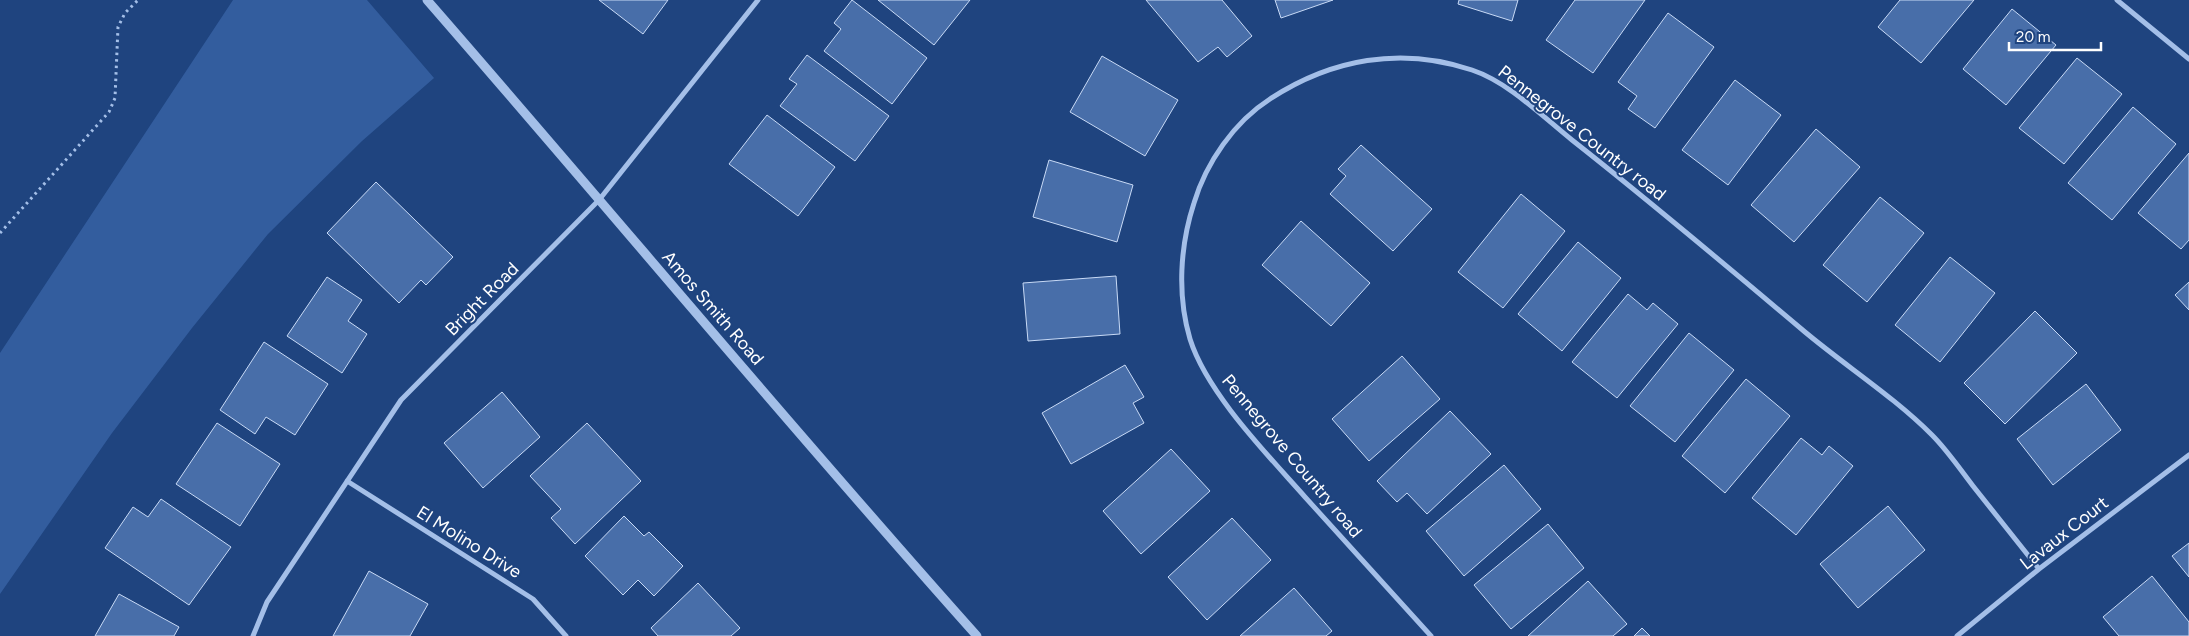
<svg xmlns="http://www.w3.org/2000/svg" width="2189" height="636" font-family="Figtree,sans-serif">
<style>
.green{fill:#335d9e}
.building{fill:#486ea9;stroke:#c8daf6}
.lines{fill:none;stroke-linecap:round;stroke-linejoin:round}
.path{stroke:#a4bfe8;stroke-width:3;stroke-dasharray:2.5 4;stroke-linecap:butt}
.minor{stroke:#a4bfe8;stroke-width:5}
.tertiary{stroke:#a4bfe8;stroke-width:9}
.labels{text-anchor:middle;stroke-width:4;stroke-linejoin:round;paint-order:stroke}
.street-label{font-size:18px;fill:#fff;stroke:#1f447f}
</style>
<rect width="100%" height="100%" fill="#1f447f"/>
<path class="green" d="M233,0H367L434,78L362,141L268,234L192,328L112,433L0,594V353Z"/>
<path class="building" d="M599,0H668L643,34Z
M852,0L927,58L892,104L824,51L841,29L834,23Z
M878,0H970L934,45Z
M1146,0H1222L1252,36L1227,57L1218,47L1198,62Z
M1275,0H1333L1281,18Z
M1459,0H1518L1512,21L1458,4Z
M1575,0H1645L1593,73L1546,40Z
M1900,0H1974L1921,63L1878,27Z
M2012,9L2056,45L2006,105L1963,69Z
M1668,13L1714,47L1655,128L1628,109L1637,96L1618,82Z
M807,55L889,116L855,161L780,106L797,84L789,79Z
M1102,56L1178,100L1145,156L1070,112Z
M2077,58L2122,94L2064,164L2019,128Z
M1735,80L1781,115L1728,185L1682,150Z
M2133,107L2176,144L2112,220L2068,183Z
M767,115L835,167L798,216L729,164Z
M1816,129L1860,167L1794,242L1751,205Z
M1361,145L1432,209L1393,251L1330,194L1346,176L1338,169Z
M2189,153V240L2181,249L2138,213Z
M1049,160L1133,185L1117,242L1033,217Z
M376,182L453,257L426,285L421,280L399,303L327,233Z
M1521,194L1565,231L1503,308L1458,272Z
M1880,197L1924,233L1867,302L1823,265Z
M1301,221L1370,283L1331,326L1262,265Z
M1578,242L1621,278L1562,351L1518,314Z
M1950,257L1995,293L1940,362L1895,325Z
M1116,276L1120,334L1028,341L1023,283Z
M327,277L362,300L348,321L367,334L342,373L287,336Z
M2189,282V310L2175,295Z
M1628,294L1647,310L1653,303L1678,324L1617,398L1572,362Z
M2035,311L2077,353L2005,424L1964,383Z
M1689,333L1734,370L1675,442L1630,406Z
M264,342L328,384L295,435L266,417L255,434L220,410Z
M1402,356L1440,399L1369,461L1332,419Z
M1125,365L1144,397L1133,403L1144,423L1071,464L1042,413Z
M1746,379L1790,416L1725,493L1682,456Z
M2086,384L2121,430L2053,485L2017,439Z
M502,392L540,437L483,488L444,443Z
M1450,411L1491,454L1427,514L1407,493L1397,502L1377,481Z
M217,423L280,464L240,526L176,484Z
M587,423L641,481L575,544L551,518L561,509L530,476Z
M1801,438L1822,455L1829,446L1853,466L1796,535L1752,498Z
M1171,449L1210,491L1141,554L1103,511Z
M1504,465L1541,509L1464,576L1426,531Z
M161,499L231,547L189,605L105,548L133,507L148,517Z
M1888,506L1925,550L1858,608L1820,564Z
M624,516L644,536L649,532L683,566L654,596L638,580L623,595L585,556Z
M1232,518L1271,560L1207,620L1168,577Z
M1548,524L1584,568L1511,629L1474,585Z
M2189,543V577L2172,556Z
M369,571L428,604L410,636H333Z
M2152,576L2189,622V636H2119L2103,617Z
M1588,581L1627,624L1613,636H1528Z
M698,583L740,628L731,636H658L651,628Z
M1294,588L1332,631L1326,636H1240Z
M119,594L179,627L174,636H95Z
M1642,628L1650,636H1634Z"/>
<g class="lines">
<path class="path" d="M0,233L109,112L115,98L118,27L125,13L138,0"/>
<path class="minor" d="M2117,0L2189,59
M347,481L533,599L566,636
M253,636L267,602L401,400L599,200L758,0
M1431,636C1389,590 1347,543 1305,497C1267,454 1207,393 1190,339C1177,295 1180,246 1194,203C1206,163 1234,122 1270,99C1331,59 1401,46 1472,70C1508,82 1542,116 1572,140C1651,202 1728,267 1805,332C1847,367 1894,397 1932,435C1947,450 1960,469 1973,486C1995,514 2017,541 2039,569
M1957,636L2039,569L2189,455"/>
<path class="tertiary" d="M427,0C611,211 790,427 977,636"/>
</g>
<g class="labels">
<g class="street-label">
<text transform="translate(1582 133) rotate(38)" y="6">Pennegrove Country road</text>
<text transform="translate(482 299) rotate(-45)" y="6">Bright Road</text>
<text transform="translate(713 308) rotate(49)" y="6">Amos Smith Road</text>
<text transform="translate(1292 456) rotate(50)" y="6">Pennegrove Country road</text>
<text transform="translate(2064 533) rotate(-38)" y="6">Lavaux Court</text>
<text transform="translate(469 542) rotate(32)" y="6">El Molino Drive</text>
</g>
</g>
<path d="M2009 42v8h92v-8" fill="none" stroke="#ffffff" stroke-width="2.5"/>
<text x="2016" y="42" font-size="15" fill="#ffffff" stroke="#1f447f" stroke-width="4" paint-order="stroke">20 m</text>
</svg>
